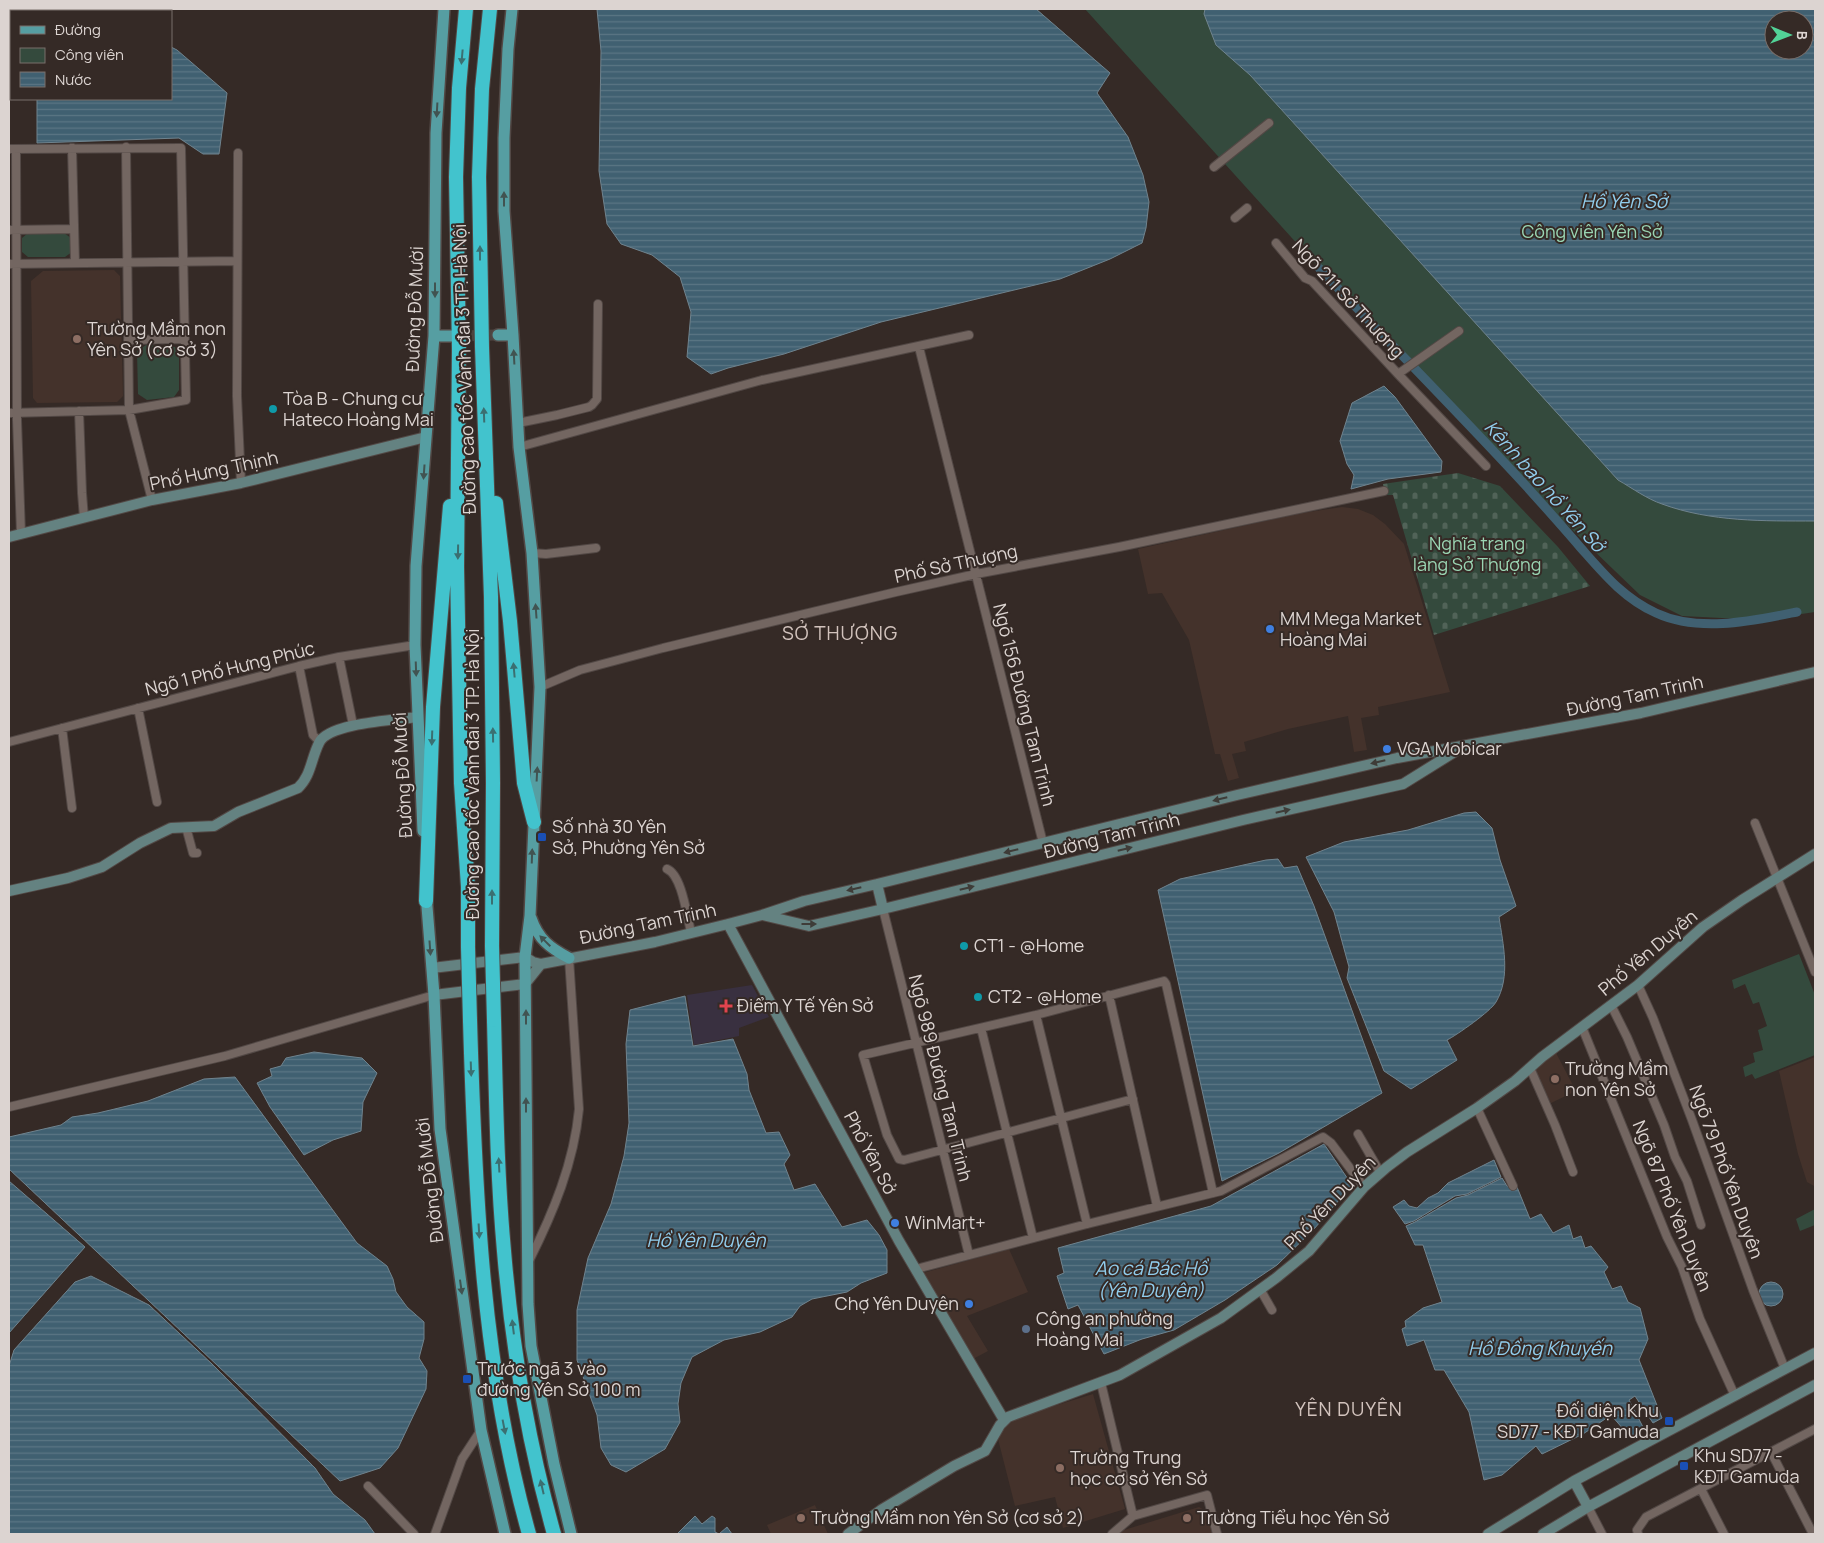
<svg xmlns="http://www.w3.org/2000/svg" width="1824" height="1543" font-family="Manrope,sans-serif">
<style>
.built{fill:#44322b}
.medical{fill:#393040}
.green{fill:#344a3d;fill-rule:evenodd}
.cemetery{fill:url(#cemetery-stones)}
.water{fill:url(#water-rules);stroke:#6f838e;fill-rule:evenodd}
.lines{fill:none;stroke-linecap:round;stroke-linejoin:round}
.canal{stroke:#406071;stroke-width:9}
.primary-tunnel{stroke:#4e4440;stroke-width:11;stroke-dasharray:11 5.5;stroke-linecap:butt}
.street-casing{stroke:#524845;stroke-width:10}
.secondary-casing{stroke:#524845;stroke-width:12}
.primary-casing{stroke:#524845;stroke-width:14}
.highway-casing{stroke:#524845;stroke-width:16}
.street{stroke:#736661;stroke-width:8}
.secondary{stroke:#648281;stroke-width:10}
.primary{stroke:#569ea2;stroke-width:11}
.highway{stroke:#42c3cd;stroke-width:14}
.highway-bridge-casing{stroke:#524845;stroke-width:16;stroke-linecap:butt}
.highway-bridge{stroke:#42c3cd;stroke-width:14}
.oneway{fill:#3b6f71}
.oneway2{fill:#415351}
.oneway3{fill:#3e3c38}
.education-dot{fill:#8d6e63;stroke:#352a26;stroke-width:2}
.culture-dot{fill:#0f9aa8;stroke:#352a26;stroke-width:2}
.shop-dot{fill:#3f7fe0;stroke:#352a26;stroke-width:2}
.transit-dot{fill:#1a4fb4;stroke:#352a26;stroke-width:2}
.health-dot{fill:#e0444e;stroke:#352a26;stroke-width:2}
.service-dot{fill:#5c6f8a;stroke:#352a26;stroke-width:2}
.labels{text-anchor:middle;stroke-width:4;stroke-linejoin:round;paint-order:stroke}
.park-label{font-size:18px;fill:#9ad5b3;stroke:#352a26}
.street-label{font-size:18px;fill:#dcd4d1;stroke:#352a26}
.poi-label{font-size:18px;fill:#dcd4d1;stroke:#352a26;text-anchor:start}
.water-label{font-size:19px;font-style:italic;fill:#91cded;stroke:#352a26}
.neighbourhood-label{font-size:19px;letter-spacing:1px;fill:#d2c3bd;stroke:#352a26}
</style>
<defs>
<pattern id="cemetery-stones" width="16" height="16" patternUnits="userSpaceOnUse" patternTransform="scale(1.25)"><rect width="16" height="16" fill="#344a3d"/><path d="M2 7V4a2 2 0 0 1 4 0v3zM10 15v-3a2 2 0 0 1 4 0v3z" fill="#516358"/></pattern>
<pattern id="water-rules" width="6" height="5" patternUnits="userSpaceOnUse" patternTransform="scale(1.25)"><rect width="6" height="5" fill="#406071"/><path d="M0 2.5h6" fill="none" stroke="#5b7684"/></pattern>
</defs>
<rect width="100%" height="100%" fill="#352a26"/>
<path class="built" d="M114,270L120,276L123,396L117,402L37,403L33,398L31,281L43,271Z
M1342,507L1358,509L1373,515L1385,524L1404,544L1450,692L1378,707L1379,715L1361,718L1367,750L1354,752L1348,716L1288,729L1244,742L1246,751L1232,754L1239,778L1228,781L1220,754H1215L1189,640L1162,593L1148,594L1138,549L1302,513Z
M1555,1051L1576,1091L1551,1103L1534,1069Z
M1815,1057V1185L1814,1186L1807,1182L1798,1154L1779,1071Z
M1009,1249L1028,1292L967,1316L988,1351L971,1360L923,1273Z
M1093,1394L1125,1509L1063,1528L1055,1497L1015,1506L998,1439L1002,1431L1015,1418Z
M815,1505L828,1534H771L767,1525Z
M1199,1507L1208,1512L1213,1534H1119L1124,1530Z"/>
<path class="medical" d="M752,985L769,1017L739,1028V1036L694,1045L687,995Z"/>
<path class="green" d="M1085,9H1815V612L1761,620L1682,616L1640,595L1515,475L1319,268ZM1774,20H1804V50H1774Z
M28,233H64L71,238L72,252L65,257H28L22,252V238Z
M146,345L175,347L179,353V390L174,397L147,400L138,394L137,351Z
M1799,954L1815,995V1055L1755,1079L1752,1074L1745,1077L1743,1067L1755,1062L1753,1053L1763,1050L1758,1030L1767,1026L1759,1002L1753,1004L1745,984L1734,989L1732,980Z
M1815,1209V1225L1800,1231L1796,1219Z"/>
<path class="cemetery" d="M1458,473L1500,486L1558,547L1590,586L1434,635L1393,495H1385L1383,484Z"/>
<path class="water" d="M597,9H1036L1110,73L1097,93L1128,137L1143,175L1149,202L1146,228L1142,243L1110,259L1060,279L881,322L784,354L728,368L711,374L687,357L691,312L680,277L652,255L621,244L607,224L599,171L601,51Z
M1205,9H1815V521C1764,521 1711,522 1662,504C1647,499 1632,488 1618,480L1250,75L1216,45L1204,14ZM1774,20H1804V50H1774Z
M171,47L177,50L227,93L219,154H203L179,138L37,143V99H171Z
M1384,386L1395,397L1442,461L1441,472L1388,479L1351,489L1354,475L1347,464L1340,441L1352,403Z
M1476,812L1492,828L1500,860L1516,906L1499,917C1503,944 1511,977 1496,1002C1491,1011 1457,1035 1447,1040L1457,1060L1411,1089L1384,1071L1347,978L1349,967L1334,912L1306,857L1344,842L1408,830L1464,813Z
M1278,859L1284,868L1297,866L1314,906L1382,1093L1279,1153L1222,1181L1158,890L1180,879L1266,860Z
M685,996L693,1046L733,1039L747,1074L749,1090L766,1133L779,1132L790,1155L784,1164L794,1190L815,1184L842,1227L867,1220L879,1235L887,1250V1273L861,1283L847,1292L812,1299L800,1306L792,1317L760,1332L724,1340L692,1357L681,1383L678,1404L680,1422L665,1449L626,1472L611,1465L601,1448L597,1415L577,1360V1310L588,1258L611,1204L624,1156L629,1123L626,1044L630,1010Z
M314,1052L362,1058L377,1073L363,1102L361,1131L333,1140L304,1155L270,1107L257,1083L272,1076L270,1069L281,1066L286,1058Z
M235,1077L357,1243L387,1266L393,1279L396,1292L407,1307L424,1322V1339L419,1358L427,1371L426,1389L398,1448L380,1468L340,1481L9,1169V1137L61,1125L72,1117L98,1113L148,1101L204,1079Z
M1324,1144L1352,1185L1314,1229L1277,1265L1225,1300L1174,1330L1142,1339L1104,1354L1078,1305L1068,1309L1057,1276L1064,1273L1058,1248L1211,1206Z
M1494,1160L1501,1177L1467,1194L1455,1196L1414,1221L1405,1224L1393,1207L1404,1200L1409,1206L1417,1208L1428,1198L1438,1193L1448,1183Z
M1502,1178L1507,1186L1517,1187L1530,1219L1541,1214L1553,1233L1569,1225L1573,1239L1581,1236L1585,1248L1591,1246L1608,1267L1604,1272L1612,1289L1621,1286L1628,1302L1640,1308L1648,1339L1639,1360L1662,1418L1653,1423L1635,1396L1629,1400L1644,1429L1631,1438L1611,1415L1583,1434L1542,1454L1536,1446L1502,1475L1484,1480L1469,1412L1444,1370H1435L1424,1340L1407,1346L1402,1329L1406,1327L1405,1321L1423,1308L1442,1302L1423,1245H1415L1406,1226L1415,1222L1456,1198L1468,1195Z
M9,1181L85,1247L9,1333Z
M91,1276L149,1305L212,1364L315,1468L333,1494L365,1520L375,1534H9V1366L14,1350L75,1282Z
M1759 1294a12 12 0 1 1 24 0a12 12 0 1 1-24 0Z
M695,1516L702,1524L712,1516L715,1518V1532L719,1534L727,1527L732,1534H677Z"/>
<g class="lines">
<path class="canal" d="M1319,268C1388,342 1459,413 1527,487C1545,507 1563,527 1580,547C1603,573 1623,598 1656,613C1699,633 1752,621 1797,612"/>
<path class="primary-tunnel" d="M452,336L498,335"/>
<defs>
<path id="street" d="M126,147L129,410L152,500
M72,148L75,263
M9,149L181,148L186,400L129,410L9,413
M16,149L17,420L21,534
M238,153L237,396L241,483
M1214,167L1269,123
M1235,218L1247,208
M9,230L74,229
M1276,243L1305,278L1312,281L1398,374L1486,466
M9,264L237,261
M128,340L184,339
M919,347L1043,843
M1398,374L1459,331
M79,411L82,493L84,518
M518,423L557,415L589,407L592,405L597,399L598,304
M519,447L762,380L969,335
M532,553L546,554L596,548
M339,657L415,645
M299,666L313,735L319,741
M540,687L580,670L663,648L896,592L976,574L1119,547L1384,491
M138,708L157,802
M62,728L72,808
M9,742L299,666L339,657L353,725
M1755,823L1815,972
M186,827L193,853H197
M667,869C682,875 687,917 691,932
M883,909L969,1255
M1638,985L1653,1018L1692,1120L1753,1290L1785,1369
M1109,995L1157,1206
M1611,1005L1627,1037L1664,1125L1675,1157L1687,1181L1701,1225
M1036,1015L1087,1224
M1582,1027L1667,1237L1682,1267L1700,1319L1735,1396
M981,1028L1033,1238
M1530,1068L1555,1125L1573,1172
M1133,1099L904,1160L899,1159L887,1135L863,1055L1036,1015L1164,981L1166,984L1213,1193
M9,1107L225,1056L434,995
M1477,1108L1513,1186
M1358,1134L1380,1172
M529,1261C553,1213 574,1163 579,1109L569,958
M916,1269L1087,1224L1221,1191L1323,1137L1331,1143L1364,1187
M1260,1289L1272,1310
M1101,1383L1133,1516
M1771,1452L1813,1534
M368,1486L414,1534
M1701,1489L1724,1534
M1588,1507L1602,1534
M435,1534L462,1459L481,1430
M1112,1534L1133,1516L1207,1495L1217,1534
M1638,1534L1637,1530L1646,1517L1815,1429"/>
<path id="secondary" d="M9,537L152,500L241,483L426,437
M877,884L883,909
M9,891L68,878L102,867L140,843L171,828L214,826L238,812L298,788C311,776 311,759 319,743C328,723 396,720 417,717
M763,915L809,926L883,909L1243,820L1403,784L1456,751
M728,924L899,1241L1004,1420
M432,968L525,957L533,962L541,964L655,942L728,924L762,915L804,901L877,884L1237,795L1397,758L1641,713L1815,672
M434,995L525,984L541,964
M1574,1481L1588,1507
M848,1534L881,1510L954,1466L985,1451L1000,1425L1008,1417L1120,1375L1221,1318L1276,1278L1309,1251L1364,1187L1387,1167L1407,1152L1477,1108L1515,1081L1542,1057L1638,985L1703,927L1742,900L1815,854
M1488,1534L1574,1481L1815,1353
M1543,1534L1588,1507L1815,1385"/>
<path id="primary" d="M512,9L508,49L504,138V211L513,335L519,447L532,553L540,687L530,916L525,957L528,1304L531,1346L554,1464L571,1534
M498,335H513
M434,336H452
M423,831L415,645L416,566L434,336L436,133L444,9
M426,894L434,995L440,1129L481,1430L505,1534
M531,918C538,939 550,948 569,958"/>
<path id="highway" d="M466,9L459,88L456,177L459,349L457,567L461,783L468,887V947
M490,9L482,89L479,177L482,347L491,597L493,783L492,946
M496,503L510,621L524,783L534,822
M426,901L433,707L450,506
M470,1020C475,1193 482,1367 529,1534
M494,1020C496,1097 497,1174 504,1251C512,1346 528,1442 554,1534"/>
</defs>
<use href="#street" class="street-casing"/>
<use href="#secondary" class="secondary-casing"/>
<use href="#primary" class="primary-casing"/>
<use href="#highway" class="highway-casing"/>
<use href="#street" class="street"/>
<use href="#secondary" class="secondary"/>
<use href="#primary" class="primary"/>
<use href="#highway" class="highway"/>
<defs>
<path id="highway-bridge" d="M492,946L494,1020
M468,947L470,1020"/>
</defs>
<use href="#highway-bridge" class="highway-bridge-casing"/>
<use href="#highway-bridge" class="highway-bridge"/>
</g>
<defs><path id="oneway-solid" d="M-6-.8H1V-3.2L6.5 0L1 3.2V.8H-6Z" transform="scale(1.25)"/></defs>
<g class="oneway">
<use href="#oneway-solid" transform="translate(462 57) rotate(95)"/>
<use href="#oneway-solid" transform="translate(480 253) rotate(-90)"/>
<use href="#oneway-solid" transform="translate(484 415) rotate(-92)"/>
<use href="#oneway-solid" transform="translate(458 552) rotate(91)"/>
<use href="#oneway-solid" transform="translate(514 670) rotate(-95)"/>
<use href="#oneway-solid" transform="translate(493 735) rotate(-91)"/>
<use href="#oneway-solid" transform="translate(432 738) rotate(92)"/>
<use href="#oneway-solid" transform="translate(492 897) rotate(-90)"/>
<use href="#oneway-solid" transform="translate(471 1069) rotate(88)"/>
<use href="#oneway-solid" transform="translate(499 1165) rotate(-93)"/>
<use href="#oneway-solid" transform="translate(479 1231) rotate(87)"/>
<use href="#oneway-solid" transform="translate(513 1327) rotate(-97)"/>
<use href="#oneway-solid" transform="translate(504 1427) rotate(79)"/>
<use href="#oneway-solid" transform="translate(542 1487) rotate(-103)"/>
</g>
<g class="oneway2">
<use href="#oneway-solid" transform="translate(437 110) rotate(93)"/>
<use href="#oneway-solid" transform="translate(504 199) rotate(-90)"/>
<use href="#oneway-solid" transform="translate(435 290) rotate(90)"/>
<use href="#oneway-solid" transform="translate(514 357) rotate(-93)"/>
<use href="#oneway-solid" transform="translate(424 472) rotate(94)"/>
<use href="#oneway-solid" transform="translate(536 611) rotate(-94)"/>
<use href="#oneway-solid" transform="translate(416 669) rotate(88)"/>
<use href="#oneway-solid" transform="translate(537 774) rotate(-87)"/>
<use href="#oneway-solid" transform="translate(532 856) rotate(-88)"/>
<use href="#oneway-solid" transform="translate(545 941) rotate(-135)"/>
<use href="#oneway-solid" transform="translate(430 948) rotate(86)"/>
<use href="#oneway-solid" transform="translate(526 1017) rotate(-90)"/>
<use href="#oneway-solid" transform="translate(526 1105) rotate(-90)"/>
<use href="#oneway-solid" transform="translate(461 1287) rotate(82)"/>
</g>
<g class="oneway3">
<use href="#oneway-solid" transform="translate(1378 762) rotate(167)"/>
<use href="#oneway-solid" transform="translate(1220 799) rotate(166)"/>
<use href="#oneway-solid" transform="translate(1283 811) rotate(-13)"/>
<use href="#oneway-solid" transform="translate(1125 849) rotate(-14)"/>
<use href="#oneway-solid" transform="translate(1011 851) rotate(166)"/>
<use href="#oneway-solid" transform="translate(967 888) rotate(-14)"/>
<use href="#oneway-solid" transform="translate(854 889) rotate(167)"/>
<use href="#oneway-solid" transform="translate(809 924)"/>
</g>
<g class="education-dot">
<circle cx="77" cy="339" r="5"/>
<circle cx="1555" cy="1079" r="5"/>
<circle cx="1060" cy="1468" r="5"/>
<circle cx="801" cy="1518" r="5"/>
<circle cx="1187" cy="1518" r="5"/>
</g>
<g class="culture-dot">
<circle cx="273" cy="409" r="5"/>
<circle cx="964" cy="946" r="5"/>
<circle cx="978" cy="997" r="5"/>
</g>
<g class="shop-dot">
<circle cx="1270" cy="629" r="5"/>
<circle cx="1387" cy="749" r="5"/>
<circle cx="895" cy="1223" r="5"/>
<circle cx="969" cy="1304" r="5"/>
</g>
<g class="transit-dot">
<rect x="537" y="832" width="10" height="10" rx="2.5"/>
<rect x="462" y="1374" width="10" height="10" rx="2.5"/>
<rect x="1664" y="1416" width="10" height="10" rx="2.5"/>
<rect x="1679" y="1461" width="10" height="10" rx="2.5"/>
</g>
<path class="health-dot" d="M723.5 998.5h5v5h5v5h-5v5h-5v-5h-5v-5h5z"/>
<circle class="service-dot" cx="1026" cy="1329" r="5"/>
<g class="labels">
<g class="park-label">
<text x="1592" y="238">Công viên Yên Sở</text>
<text x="1477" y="550">Nghĩa trang<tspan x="1477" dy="21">làng Sở Thượng</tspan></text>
</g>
<g class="street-label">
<text transform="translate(1348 299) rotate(47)" y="6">Ngõ 211 Sở Thượng</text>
<text transform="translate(415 309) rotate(-88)" y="6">Đường Đỗ Mười</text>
<text transform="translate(465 369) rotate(-92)" y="6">Đường cao tốc Vành đai 3 TP. Hà Nội</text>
<text transform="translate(214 471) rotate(-12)" y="6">Phố Hưng Thịnh</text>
<text transform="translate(956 564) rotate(-12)" y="6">Phố Sở Thượng</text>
<text transform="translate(230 669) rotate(-14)" y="6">Ngõ 1 Phố Hưng Phúc</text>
<text transform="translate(1635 696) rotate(-12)" y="6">Đường Tam Trinh</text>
<text transform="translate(1024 705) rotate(76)" y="6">Ngõ 156 Đường Tam Trinh</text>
<text transform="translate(473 774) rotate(-90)" y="6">Đường cao tốc Vành đai 3 TP. Hà Nội</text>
<text transform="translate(403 775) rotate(-93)" y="6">Đường Đỗ Mười</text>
<text transform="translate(1112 836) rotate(-14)" y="6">Đường Tam Trinh</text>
<text transform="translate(648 924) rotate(-12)" y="6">Đường Tam Trinh</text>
<text transform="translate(1648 953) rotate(-40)" y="6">Phố Yên Duyên</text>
<text transform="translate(940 1078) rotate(76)" y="6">Ngõ 989 Đường Tam Trinh</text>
<text transform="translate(870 1153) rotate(62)" y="6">Phố Yên Sở</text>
<text transform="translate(1726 1172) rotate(70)" y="6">Ngõ 79 Phố Yên Duyên</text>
<text transform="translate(430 1180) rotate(-97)" y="6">Đường Đỗ Mười</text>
<text transform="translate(1330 1203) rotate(-46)" y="6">Phố Yên Duyên</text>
<text transform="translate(1672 1206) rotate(68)" y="6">Ngõ 87 Phố Yên Duyên</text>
</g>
<g class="poi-label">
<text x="87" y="335">Trường Mầm non<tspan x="87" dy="21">Yên Sở (cơ sở 3)</tspan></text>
<text x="283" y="405">Tòa B - Chung cư<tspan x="283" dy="21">Hateco Hoàng Mai</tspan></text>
<text x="1280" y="625">MM Mega Market<tspan x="1280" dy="21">Hoàng Mai</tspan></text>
<text x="1397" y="755">VGA Mobicar</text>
<text x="552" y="833">Số nhà 30 Yên<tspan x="552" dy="21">Sở, Phường Yên Sở</tspan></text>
<text x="974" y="952">CT1 - @Home</text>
<text x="988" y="1003">CT2 - @Home</text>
<text x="737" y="1012">Điểm Y Tế Yên Sở</text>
<text x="1565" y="1075">Trường Mầm<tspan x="1565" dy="21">non Yên Sở</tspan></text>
<text x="905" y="1229">WinMart+</text>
<text x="959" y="1310" text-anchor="end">Chợ Yên Duyên</text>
<text x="1036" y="1325">Công an phường<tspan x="1036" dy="21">Hoàng Mai</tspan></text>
<text x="477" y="1375">Trước ngã 3 vào<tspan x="477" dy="21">đường Yên Sở 100 m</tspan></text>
<text x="1659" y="1417" text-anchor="end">Đối diện Khu<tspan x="1659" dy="21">SD77 - KĐT Gamuda</tspan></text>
<text x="1694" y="1462">Khu SD77 -<tspan x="1694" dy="21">KĐT Gamuda</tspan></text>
<text x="1070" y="1464">Trường Trung<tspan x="1070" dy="21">học cơ sở Yên Sở</tspan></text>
<text x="811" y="1524">Trường Mầm non Yên Sở (cơ sở 2)</text>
<text x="1197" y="1524">Trường Tiểu học Yên Sở</text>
</g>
<g class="water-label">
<text x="1624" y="208">Hồ Yên Sở</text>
<text transform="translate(1545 486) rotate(48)" y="7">Kênh bao hồ Yên Sở</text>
<text x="706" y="1247">Hồ Yên Duyên</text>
<text x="1151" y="1275">Ao cá Bác Hồ<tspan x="1151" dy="22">(Yên Duyên)</tspan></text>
<text x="1540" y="1355">Hồ Đồng Khuyến</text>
</g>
<g class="neighbourhood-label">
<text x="840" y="640">SỞ THƯỢNG</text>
<text x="1349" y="1416">YÊN DUYÊN</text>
</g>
</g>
<rect width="1824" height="1543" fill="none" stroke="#dcd4d1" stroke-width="20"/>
<rect x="10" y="10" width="162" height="90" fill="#352a26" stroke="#786e6a"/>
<rect x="20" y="26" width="25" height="8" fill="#569ea2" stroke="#786e6a"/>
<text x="55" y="35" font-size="15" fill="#dcd4d1">Đường</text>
<rect x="20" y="48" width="25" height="15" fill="#344a3d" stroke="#786e6a"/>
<text x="55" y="60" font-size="15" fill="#dcd4d1">Công viên</text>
<rect x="20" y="72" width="25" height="15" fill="url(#water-rules)" stroke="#786e6a"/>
<text x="55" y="85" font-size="15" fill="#dcd4d1">Nước</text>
<g transform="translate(1789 35) rotate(91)"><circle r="24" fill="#352a26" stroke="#786e6a"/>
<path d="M0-4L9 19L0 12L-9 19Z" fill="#52d397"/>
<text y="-8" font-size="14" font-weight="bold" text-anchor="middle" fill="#dcd4d1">B</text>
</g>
</svg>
